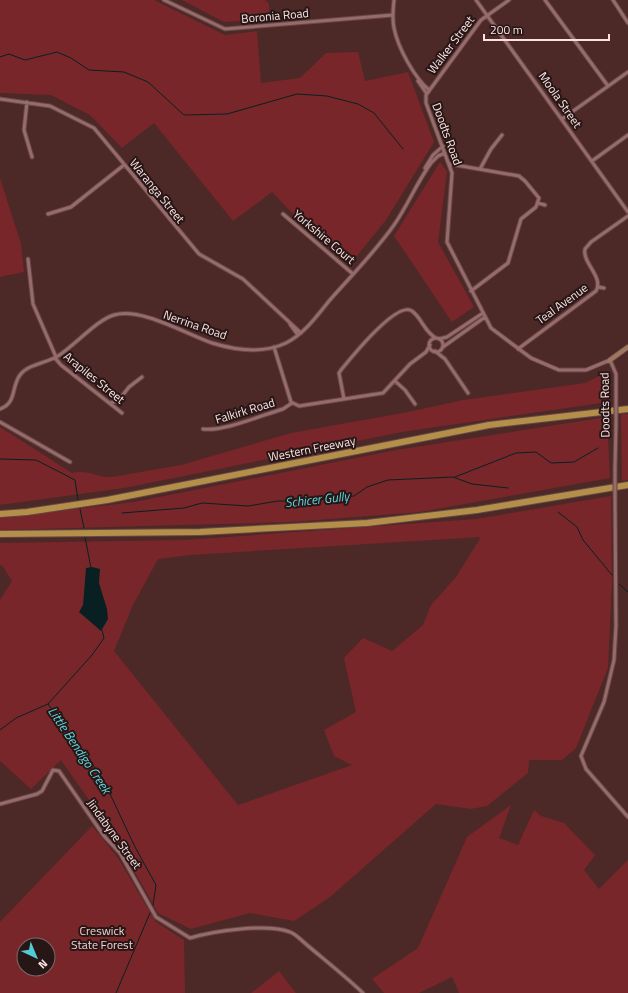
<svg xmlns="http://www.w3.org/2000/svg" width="628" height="993" font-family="'Titillium Web',sans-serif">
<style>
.green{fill:#79262a;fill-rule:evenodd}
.water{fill:#082022}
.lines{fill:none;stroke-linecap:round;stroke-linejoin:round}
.stream{stroke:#082022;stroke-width:1}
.street-casing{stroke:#664646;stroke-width:5}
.secondary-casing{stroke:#664646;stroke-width:6}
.highway-casing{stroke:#664646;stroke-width:8}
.street{stroke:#966b6a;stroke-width:3}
.secondary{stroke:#9f7660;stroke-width:4.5}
.highway{stroke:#b48f49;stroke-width:6}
.street-bridge-casing{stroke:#664646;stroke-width:5;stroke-linecap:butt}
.street-bridge{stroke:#966b6a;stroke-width:3}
.labels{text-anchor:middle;stroke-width:4;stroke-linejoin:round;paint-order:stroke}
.street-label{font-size:12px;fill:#fce3e1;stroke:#271616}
.park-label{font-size:12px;fill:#f3d3d1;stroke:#271616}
.water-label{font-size:13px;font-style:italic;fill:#5ed7df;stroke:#271616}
</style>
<rect width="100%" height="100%" fill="#4c2827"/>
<path class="green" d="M0,0H154L225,35L257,31L261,83L300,78L326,53L358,52L365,81L408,72L434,142L386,220L352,262L294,215L272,192L233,221L154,123L122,148L90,115L51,95L0,93Z
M182,0H265L269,4L270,19L224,22Z
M440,162L447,171L438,242L474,307L452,322L394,236Z
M0,178L21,244L24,272L0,277Z
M609,371L608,402L402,432L124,488L0,505V427L72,473C89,469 97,478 112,477L181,465L291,433L408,412L463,400L585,383Z
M621,414H628V480L622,481Z
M607,417L610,478L420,512L291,522L0,530V518L134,502L396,450Z
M611,496L612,581L608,668L576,748L562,760H529L528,773L487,806L471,809L436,804L330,897L294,921L250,913L191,929L158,913L117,840L61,760L31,789L0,761V600L12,581L2,565L0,566V543L185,540L476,519ZM481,537L456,577L431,605L423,625L392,651L363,638L344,658L356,712L324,730L334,756L352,765L238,805L114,651L133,605L158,559L191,555Z
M511,805L499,838L518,845L534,810L541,816L564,823L595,855L584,870L599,889L628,860V993H459L452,977L419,993H384L372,979L418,948L467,837Z
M92,826L118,858L156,922L184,940L185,993H0V922ZM24,945H48V969H24Z
M279,971L296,993H251Z"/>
<path class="water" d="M92,567L100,569L99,583L107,609L108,619L101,631L79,612L83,605L86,568Z"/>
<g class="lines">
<path class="stream" d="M0,57L9,54L25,60L57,52L71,58L89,70L124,72L148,82L184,115L227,114L297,94L327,96L358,104L374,113L403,149
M0,459L36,460L75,480L78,500
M455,477L516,453L536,452L551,463L574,462L598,448
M80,509L84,528
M558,512L577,527L583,540L612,575
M122,513L184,508L202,503L248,506L278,501H306L354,496L367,487L388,480L453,477L472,484L508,488
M85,537L91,568
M619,584L628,592
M102,630L104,638L92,655L48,704L103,779L135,847L156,885L153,905
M0,730L16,718L48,704
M116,993L150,913"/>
<defs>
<path id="street" d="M164,0L225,29L393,15
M394,0C393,9 392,19 394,28C398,48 414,77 429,90
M476,0L628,212
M509,0L481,20L426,95V103L452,173L447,242L491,328L531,358L559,370H586L610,360L616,374V396
M545,0L608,86
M613,0L628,23
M418,81L427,94
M0,99L50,106L94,128L199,254L243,279L301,333
M27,102L24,130L32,157
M562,119L628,72
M592,161L628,135
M450,164L519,176L525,181L539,198L536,207L521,219L508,263L471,291
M425,168L433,155L443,146
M480,169L491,149L502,135
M538,203L545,205
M48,214L71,207L124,165
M283,214L353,274
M28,259L33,304L56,357
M598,287L604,288
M290,324L298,335
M429 345a7 7 0 1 1 14 0a7 7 0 1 1-14 0Z
M439,339L447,337L483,313
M274,347L291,402L299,406L383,393L410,364L426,352L430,345
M443,347L485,317
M518,349L596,291C604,277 582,263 585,249L591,242L628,216
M435,351L445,359L468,393
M55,358L61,365L122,413
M395,381L405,390L415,404
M344,399L339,373L341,370C350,359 397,300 412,311C422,318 424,332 436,338
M110,403L118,401L129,387L142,377
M0,409C17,403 11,387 20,375C28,364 47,363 58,356C74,346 98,319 114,315C141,307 186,334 212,343C235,350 263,354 286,343C304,334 317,316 329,301C351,276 375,252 394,225C408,205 417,182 431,163L438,156L445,153
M0,422L70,462
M203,429C223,432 262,415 283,409L292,403
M615,469L616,424
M615,497L616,626L614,660L604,702L581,756L586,769L628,817
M0,804L37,794L42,791L53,770L59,771L104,836L120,853L156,917L190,938C214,931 267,923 290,932C296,934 302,941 307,945C326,961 345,976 363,993"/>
<path id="secondary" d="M610,360L628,347"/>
<path id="highway" d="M0,514L27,512L107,500L489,425L628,409
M0,534L200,532L367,523L477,510L628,485"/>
</defs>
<use href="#street" class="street-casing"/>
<use href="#secondary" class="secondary-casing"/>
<use href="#highway" class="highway-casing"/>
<use href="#street" class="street"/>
<use href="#secondary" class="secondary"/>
<use href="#highway" class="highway"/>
<defs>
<path id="street-bridge" d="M616,424V396
M615,497V469"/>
</defs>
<use href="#street-bridge" class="street-bridge-casing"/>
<use href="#street-bridge" class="street-bridge"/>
</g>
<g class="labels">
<g class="street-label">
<text transform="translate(275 16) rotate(-5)" y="4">Boronia Road</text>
<text transform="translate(451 45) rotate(-53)" y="4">Walker Street</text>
<text transform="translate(560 100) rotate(55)" y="4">Moola Street</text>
<text transform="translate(447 134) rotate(70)" y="4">Doodts Road</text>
<text transform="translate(157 191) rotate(51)" y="4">Waranga Street</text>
<text transform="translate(324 237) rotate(40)" y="4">Yorkshire Court</text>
<text transform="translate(562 304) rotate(-36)" y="4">Teal Avenue</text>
<text transform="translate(195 325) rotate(19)" y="4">Nerrina Road</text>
<text transform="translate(94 378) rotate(39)" y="4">Arapiles Street</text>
<text transform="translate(605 405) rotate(-91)" y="4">Doodts Road</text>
<text transform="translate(245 411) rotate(-17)" y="4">Falkirk Road</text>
<text transform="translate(312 449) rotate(-11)" y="4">Western Freeway</text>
<text transform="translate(114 834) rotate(54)" y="4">Jindabyne Street</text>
</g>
<g class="park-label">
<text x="102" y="935">Creswick<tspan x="102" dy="14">State Forest</tspan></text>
</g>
<g class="water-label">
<text transform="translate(317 499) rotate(-6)" y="5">Schicer Gully</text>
<text transform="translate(80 750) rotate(56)" y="5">Little Bendigo Creek</text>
</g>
</g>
<g transform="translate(36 957) rotate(136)"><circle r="19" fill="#271616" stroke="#7c6867"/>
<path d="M0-3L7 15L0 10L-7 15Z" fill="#51ccd4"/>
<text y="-6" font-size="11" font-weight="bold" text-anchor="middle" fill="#fce3e1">N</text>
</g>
<path d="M484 34v6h125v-6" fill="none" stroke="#fce3e1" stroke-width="2"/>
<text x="490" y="34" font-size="12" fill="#fce3e1" stroke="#271616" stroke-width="3" paint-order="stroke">200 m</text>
</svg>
